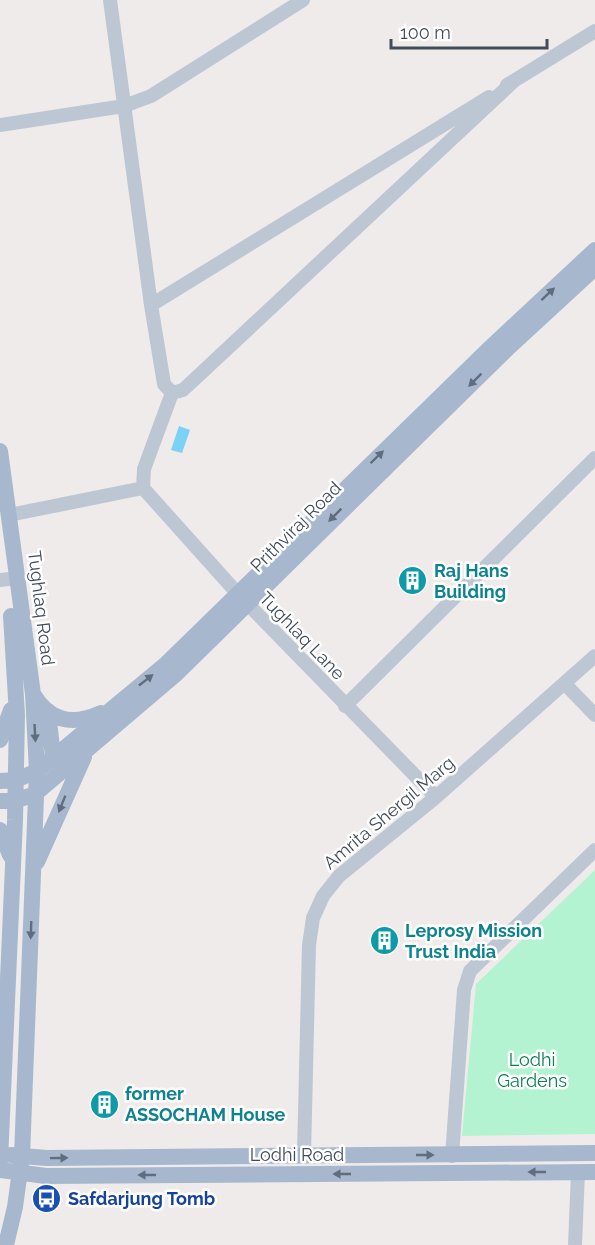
<svg xmlns="http://www.w3.org/2000/svg" width="595" height="1245" font-family="Raleway,sans-serif">
<style>
.green{fill:#b3f3d1}
.water{fill:#7bd2f5}
.lines{fill:none;stroke-linecap:round;stroke-linejoin:round}
.minor{stroke:#bdc7d3;stroke-width:14}
.major{stroke:#a7b8ce;stroke-width:16}
.oneway{fill:#606d7e}
.labels{text-anchor:middle;stroke-width:5;stroke-linejoin:round;paint-order:stroke}
.street-label{font-size:18px;fill:#424d5b;stroke:#fff}
.culture-label{font-size:18px;font-weight:bold;fill:#0d838f;stroke:#fff;text-anchor:start}
.park-label{font-size:18px;fill:#0d8251;stroke:#fff}
.transit-label{font-size:18px;font-weight:bold;fill:#164399;stroke:#fff;text-anchor:start}
</style>
<rect width="100%" height="100%" fill="#efebeb"/>
<path class="green" d="M595,870V1134L462,1136L476,984Z"/>
<path class="water" d="M179,426L190,430L182,453L171,450Z"/>
<g class="lines">
<path class="minor" d="M110,0L151,305L164,384L172,393L183,390L515,80
M507,85L595,31
M0,125L124,106L151,96L303,0
M151,305L489,97
M172,393L144,469L143,488L238,594L436,797
M9,515L143,488
M0,580L18,578
M565,684L595,715
M345,706L595,458
M304,1155L309,945L313,918L323,896L339,876L436,797L595,656
M452,1156L464,990L470,971L595,850
M575,1245L578,1172"/>
<path class="major" d="M0,451L33,694L37,771L22,1156L15,1207L6,1245
M33,694C50,722 72,726 101,713
M48,711L53,757
M0,740L11,710
M0,781L16,780L37,771L165,665L491,347L595,250
M0,801H15L35,794L175,675L509,347L595,268
M0,830L10,855
M37,862L84,757
M11,1155L47,1158L595,1153
M0,1161L15,820L17,715L11,616
M0,1170L46,1176L595,1172"/>
</g>
<defs><path id="oneway-solid" d="M-6-.8H1V-3.2L6.5 0L1 3.2V.8H-6Z" transform="scale(1.5)"/></defs>
<g class="oneway">
<use href="#oneway-solid" transform="translate(548 294) rotate(-43)"/>
<use href="#oneway-solid" transform="translate(475 380) rotate(135)"/>
<use href="#oneway-solid" transform="translate(377 457) rotate(-44)"/>
<use href="#oneway-solid" transform="translate(335 515) rotate(135)"/>
<use href="#oneway-solid" transform="translate(146 680) rotate(-38)"/>
<use href="#oneway-solid" transform="translate(35 733) rotate(87)"/>
<use href="#oneway-solid" transform="translate(62 804) rotate(112)"/>
<use href="#oneway-solid" transform="translate(31 930) rotate(92)"/>
<use href="#oneway-solid" transform="translate(425 1155)"/>
<use href="#oneway-solid" transform="translate(59 1158) rotate(-1)"/>
<use href="#oneway-solid" transform="translate(537 1172) rotate(180)"/>
<use href="#oneway-solid" transform="translate(342 1174) rotate(180)"/>
<use href="#oneway-solid" transform="translate(147 1175) rotate(180)"/>
</g>
<defs>
<symbol id="building-disc" viewBox="-11 -11 22 22"><circle r="9.5" fill="#0f9aa8" stroke="#fff"/><path d="M-4-6H4V6H1V3H-1V6H-4ZM-2.5-4.3h1.7v1.8h-1.7ZM.8-4.3h1.7v1.8H.8ZM-2.5-1h1.7V.8h-1.7ZM.8-1h1.7V.8H.8Z" fill="#fff"/></symbol>
<symbol id="bus-disc" viewBox="-11 -11 22 22"><circle r="9.5" fill="#1a4fb4" stroke="#fff"/><path d="M-5-6H5V4H4V6H2V4H-2V6H-4V4H-5ZM-3.5-4V0h7V-4ZM-3.5 1.2v1.5H-2V1.2ZM2 1.2v1.5H3.5V1.2Z" fill="#fff"/></symbol>
</defs>
<g fill-rule="evenodd">
<use href="#building-disc" x="396" y="564" width="33" height="33"/>
<use href="#building-disc" x="368" y="924" width="33" height="33"/>
<use href="#building-disc" x="88" y="1088" width="33" height="33"/>
<use href="#bus-disc" x="30" y="1182" width="33" height="33"/>
</g>
<g class="labels">
<g class="street-label">
<text transform="translate(296 527) rotate(-45)" y="6">Prithviraj Road</text>
<text transform="translate(41 608) rotate(83)" y="6">Tughlaq Road</text>
<text transform="translate(302 636) rotate(46)" y="6">Tughlaq Lane</text>
<text transform="translate(389 813) rotate(-40)" y="6">Amrita Shergil Marg</text>
<text x="297" y="1161">Lodhi Road</text>
</g>
<g class="culture-label">
<text x="434" y="577">Raj Hans<tspan x="434" dy="21">Building</tspan></text>
<text x="405" y="937">Leprosy Mission<tspan x="405" dy="21">Trust India</tspan></text>
<text x="125" y="1100">former<tspan x="125" dy="21">ASSOCHAM House</tspan></text>
</g>
<g class="park-label">
<text x="532" y="1066">Lodhi<tspan x="532" dy="21">Gardens</tspan></text>
</g>
<g class="transit-label">
<text x="68" y="1205">Safdarjung Tomb</text>
</g>
</g>
<path d="M391 39v9h156v-9" fill="none" stroke="#424d5b" stroke-width="3"/>
<text x="400" y="39" font-size="18" fill="#424d5b" stroke="#ffffff" stroke-width="4.5" paint-order="stroke">100 m</text>
</svg>
